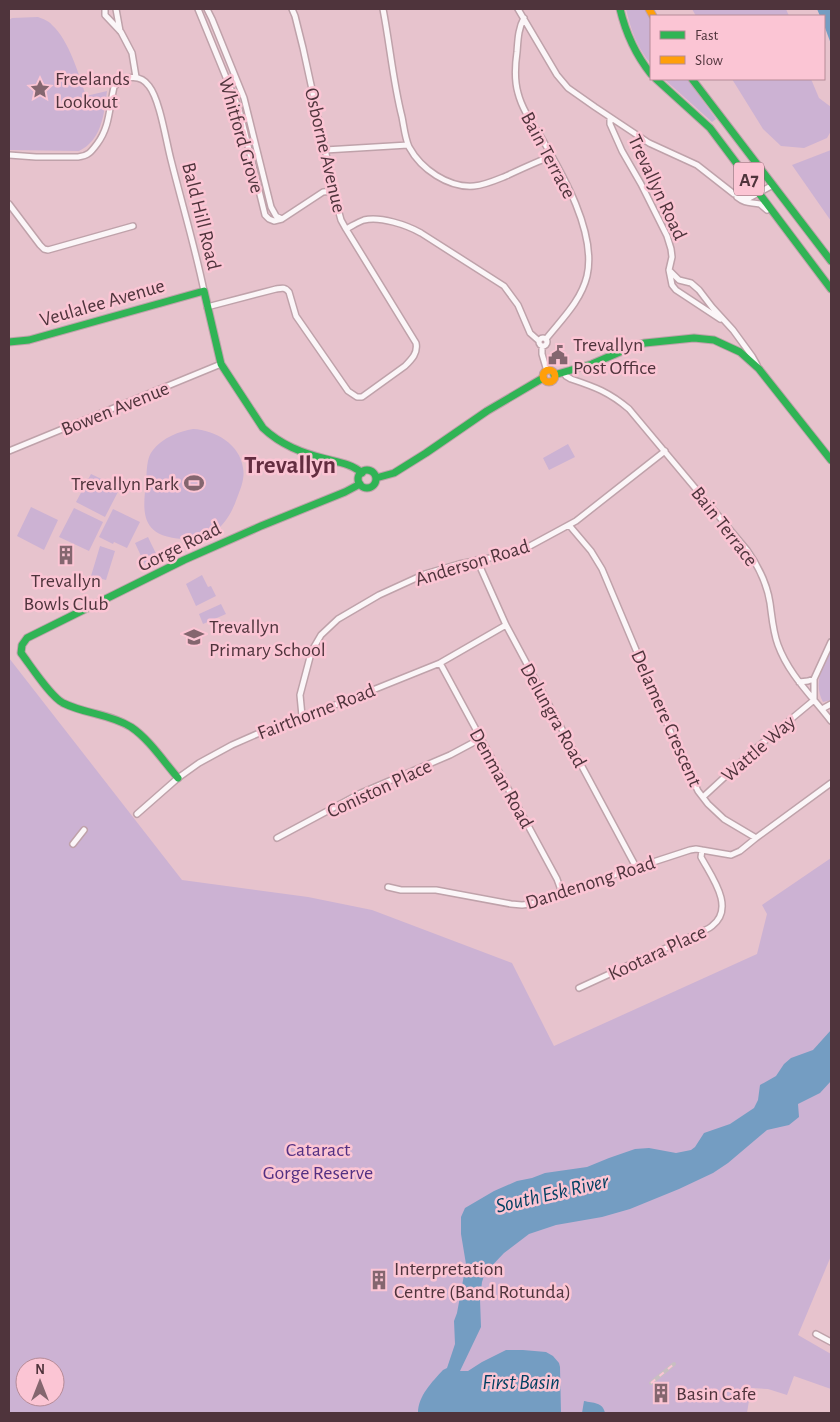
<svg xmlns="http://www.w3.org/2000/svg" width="840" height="1422" font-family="'Alegreya Sans',sans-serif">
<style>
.green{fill:#ccb2d3;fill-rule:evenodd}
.water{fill:#749dc2}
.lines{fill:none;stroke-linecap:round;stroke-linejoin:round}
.street-casing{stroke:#bfa2aa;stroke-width:8}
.fast-casing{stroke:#bfa2aa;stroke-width:9}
.slow-casing{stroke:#bfa2aa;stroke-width:9}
.street{stroke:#fbf6f8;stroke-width:5}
.fast{stroke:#30b455;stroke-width:7}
.slow{stroke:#ff9f0a;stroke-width:7}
.rail-casing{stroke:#c8bfc1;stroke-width:4}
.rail{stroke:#fbc5d4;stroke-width:2;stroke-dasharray:5.5;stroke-linecap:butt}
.labels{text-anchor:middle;stroke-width:5;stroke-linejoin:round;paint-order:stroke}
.shield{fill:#fbc5d4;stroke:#83606a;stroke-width:1}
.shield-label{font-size:19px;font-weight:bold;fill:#4f343c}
.poi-label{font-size:20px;fill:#4f343c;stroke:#fbc5d4;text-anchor:start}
.street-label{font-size:20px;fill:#4f343c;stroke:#fbc5d4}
.park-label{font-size:20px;fill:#533082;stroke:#fbc5d4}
.water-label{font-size:21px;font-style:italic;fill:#024061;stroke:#fbc5d4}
.district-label{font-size:25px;font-weight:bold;fill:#632d40;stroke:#fbc5d4}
</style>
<rect width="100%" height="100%" fill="#e7c3cd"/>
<path class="green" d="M626,9H645L651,21V64C637,48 631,30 626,9Z
M692,9H786L789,16H696Z
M38,17C43,19 49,21 52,25C69,40 79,75 86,96L107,91C104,114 102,140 79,151L9,150V20L12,18Z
M664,79H687L716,119L712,122Z
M732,79H811L819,98L831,107V131L827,138L804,148L781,146L763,129Z
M831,150V221L792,165Z
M193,429C215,430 240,444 243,468C245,478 241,488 237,498C228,524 212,542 182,539C142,536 142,515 146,483C147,472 146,458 153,450C162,438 180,431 193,429Z
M568,444L575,457L549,470L543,458Z
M91,474L120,488L105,517L76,502Z
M31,507L58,520L44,550L17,536Z
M74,508L103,522L89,551L59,537Z
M113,509L140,522L127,548L114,542L113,544L99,537Z
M148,537L161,564L148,571L135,543Z
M100,546L115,551L106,580L91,576Z
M202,575L208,587L211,586L216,596L196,606L186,584Z
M221,604L226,614L203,624L199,614Z
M831,651V700L823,702C813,683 822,668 831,651Z
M9,658L182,880L308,897L372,910L512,963L554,1046L757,954L767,914L762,905L831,858V1256L798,1335L831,1354V1389L794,1376L787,1395L768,1389L751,1388L747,1413H9ZM25,1367H55V1397H25Z"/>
<path class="water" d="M817,9H831V44L824,25V16H820Z
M831,1030V1081L820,1093L798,1104L799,1117L789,1125L767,1130L728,1163L713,1173L679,1189L630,1209L602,1217L556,1225L529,1234L504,1253L485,1273L482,1282L480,1299L481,1327L460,1371H468L482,1362L506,1350H523L546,1352L553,1356L559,1363L560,1367L561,1413H418C418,1396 432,1382 443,1370L447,1368L455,1344L454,1321L457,1313L466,1264L461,1234V1217L465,1208L494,1191L517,1181L532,1178L545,1173L587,1167L609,1158L635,1149L649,1148L676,1153L691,1150L695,1147L704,1133L730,1124L754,1108L758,1100L760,1085L776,1076L784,1064L791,1058L813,1050Z
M584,1401C593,1403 603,1402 605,1413H582Z"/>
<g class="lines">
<defs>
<path id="street" d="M105,9V15L121,32L132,53L136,77
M116,9L120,31
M198,9L239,109L265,215L269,219L274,221L282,219L323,192L334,191
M207,9L212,19L244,98L271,207L276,216L282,219
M292,9L295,16L303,48L338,209L341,220L346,229C352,226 358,222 364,220C380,216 407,225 421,233L504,286L518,305L530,333L539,341
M383,9C390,45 393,82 402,117C404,127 405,138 409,147C421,169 448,188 474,186C485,185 496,180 506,176C521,169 536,162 552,156
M518,9L557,75L568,88L595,107L649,143L697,165L734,194L743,197L749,198L773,185
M524,18C518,29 518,40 517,52C515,66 514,79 518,93C522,109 532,123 541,137C562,173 597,233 587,276C581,301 561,320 546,339
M610,118V124L622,151L641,184L667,236L671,249L672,257L669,270L679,280L691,283L699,290L712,307L733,330L752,356L757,365
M325,150L408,145
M9,155L36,157H78C88,156 91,152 97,144C110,127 109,108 114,87C123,76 140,73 149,86C160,100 166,141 171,160C182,204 195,247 204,291
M737,197C746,204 749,202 760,204L767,210
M9,204L40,245L44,249L48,250L133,226
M669,270L672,285L676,290L720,319
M207,307L276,289C282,288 285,287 289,292L296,316L348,391L357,397H362L405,366C412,359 418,353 416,343L346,229
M539 342a4 4 0 1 1 8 0a4 4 0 1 1-8 0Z
M542,346V354L547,371
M564,373L566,376L571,379C595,387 609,392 629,409L747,550C759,567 767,583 770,603C772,617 773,632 778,645C789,675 812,696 831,721
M9,451L221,364
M569,525L591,551L602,569L676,745L698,791L708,804L724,819L756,838L831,783
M477,560L506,625L636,867
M440,663L557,879L562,893
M799,682L808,681L814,679
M822,709L831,704
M302,716L300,695L310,657L314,647L321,635L338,619L379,595L425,574L459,564L515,553L528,547L576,521L665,451
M703,797L754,750L814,700V679L831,642
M137,814L178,778L199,763L232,745L257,734L343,702L440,663L506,625
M277,838L361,793L450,755L480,739
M73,844L84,830
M388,887L401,890H436L511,904L522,905L531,904L592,882L690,850L696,849L731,855L740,851L756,838
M579,988L701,932C705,930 709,929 712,926C736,908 711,876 701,857L702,850
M816,1334L831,1342"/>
<path id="fast" d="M620,9C626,34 635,54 651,74
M656,79L710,128L831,289
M692,79L831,261
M9,342L29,340L204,291L221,364L263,428C281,445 302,453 326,459C338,462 352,464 362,473
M554,375L592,364L636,345L645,343L694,338L714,340L740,352L759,369L831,460
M358 479a9 9 0 1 1 18 0a9 9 0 1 1-18 0Z
M376,478L394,473L426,453L487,411L543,378
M178,778C164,762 149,739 131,727C110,714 85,714 63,703C50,696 31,666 21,653L22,645L27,638L184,560L261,526L345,492L360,484"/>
<path id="slow" d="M649,9L653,16
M543 376a6 6 0 1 1 12 0a6 6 0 1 1-12 0Z"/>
</defs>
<use href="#street" class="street-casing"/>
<use href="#fast" class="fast-casing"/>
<use href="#slow" class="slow-casing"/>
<use href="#street" class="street"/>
<use href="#fast" class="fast"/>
<use href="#slow" class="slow"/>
<defs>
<path id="rail" d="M651,1383L674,1364"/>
</defs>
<use href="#rail" class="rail-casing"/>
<use href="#rail" class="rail"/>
</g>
<defs>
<symbol id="sight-bare" viewBox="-9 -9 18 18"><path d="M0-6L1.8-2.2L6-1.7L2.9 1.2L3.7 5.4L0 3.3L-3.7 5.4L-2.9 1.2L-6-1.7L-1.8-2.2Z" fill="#84666f" stroke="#fbc5d4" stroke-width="2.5" paint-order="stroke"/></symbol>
<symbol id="civic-bare" viewBox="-9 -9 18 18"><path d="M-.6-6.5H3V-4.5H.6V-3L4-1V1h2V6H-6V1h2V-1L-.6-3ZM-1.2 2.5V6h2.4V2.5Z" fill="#84666f" stroke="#fbc5d4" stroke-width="2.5" paint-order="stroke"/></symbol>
<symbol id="stadium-bare" viewBox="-9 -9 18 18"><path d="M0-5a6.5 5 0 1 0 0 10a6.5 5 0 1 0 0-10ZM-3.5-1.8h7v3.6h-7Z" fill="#84666f" stroke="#fbc5d4" stroke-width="2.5" paint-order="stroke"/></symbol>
<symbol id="building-bare" viewBox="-9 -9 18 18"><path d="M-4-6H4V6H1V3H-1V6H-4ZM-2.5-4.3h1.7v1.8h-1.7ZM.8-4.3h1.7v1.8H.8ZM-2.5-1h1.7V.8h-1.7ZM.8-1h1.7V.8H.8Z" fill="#84666f" stroke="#fbc5d4" stroke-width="2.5" paint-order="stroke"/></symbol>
<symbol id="school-bare" viewBox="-9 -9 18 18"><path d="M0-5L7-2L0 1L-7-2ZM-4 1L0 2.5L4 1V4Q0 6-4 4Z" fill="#84666f" stroke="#fbc5d4" stroke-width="2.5" paint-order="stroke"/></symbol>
</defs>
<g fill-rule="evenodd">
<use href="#sight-bare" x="26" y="75" width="28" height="28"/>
<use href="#civic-bare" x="544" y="341" width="28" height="28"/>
<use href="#stadium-bare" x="180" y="469" width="28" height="28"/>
<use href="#building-bare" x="52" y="541" width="28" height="28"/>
<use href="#school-bare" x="180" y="623" width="28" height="28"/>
<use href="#building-bare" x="365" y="1266" width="28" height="28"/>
<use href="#building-bare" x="647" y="1379" width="28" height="28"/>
</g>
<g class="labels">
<rect class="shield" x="734" y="162.5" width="30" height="33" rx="4"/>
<g class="shield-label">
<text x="749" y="186">A7</text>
</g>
<g class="poi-label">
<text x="55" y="85">Freelands<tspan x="55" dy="23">Lookout</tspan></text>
<text x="573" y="351">Trevallyn<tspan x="573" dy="23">Post Office</tspan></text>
<text x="179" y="490" text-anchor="end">Trevallyn Park</text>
<text x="66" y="587" text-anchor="middle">Trevallyn<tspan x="66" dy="23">Bowls Club</tspan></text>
<text x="209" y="633">Trevallyn<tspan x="209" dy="23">Primary School</tspan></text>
<text x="394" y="1275">Interpretation<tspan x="394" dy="23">Centre (Band Rotunda)</tspan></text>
<text x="676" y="1400">Basin Cafe</text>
</g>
<g class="street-label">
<text transform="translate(242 135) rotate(74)" y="7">Whitford Grove</text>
<text transform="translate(326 150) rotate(77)" y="7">Osborne Avenue</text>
<text transform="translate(549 155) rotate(62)" y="7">Bain Terrace</text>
<text transform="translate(658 187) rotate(65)" y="7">Trevallyn Road</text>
<text transform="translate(202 216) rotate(76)" y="7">Bald Hill Road</text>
<text transform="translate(102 302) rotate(-16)" y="7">Veulalee Avenue</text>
<text transform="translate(115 408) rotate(-22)" y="7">Bowen Avenue</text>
<text transform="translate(725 526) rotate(52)" y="7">Bain Terrace</text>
<text transform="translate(179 546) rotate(-26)" y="7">Gorge Road</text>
<text transform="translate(472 562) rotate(-17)" y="7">Anderson Road</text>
<text transform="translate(316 711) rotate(-21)" y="7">Fairthorne Road</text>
<text transform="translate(554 715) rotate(61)" y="7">Delungra Road</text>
<text transform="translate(667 718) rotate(66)" y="7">Delamere Crescent</text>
<text transform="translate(758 748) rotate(-41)" y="7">Wattle Way</text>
<text transform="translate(502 778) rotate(61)" y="7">Denman Road</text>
<text transform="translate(379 788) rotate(-25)" y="7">Coniston Place</text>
<text transform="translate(590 882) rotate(-18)" y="7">Dandenong Road</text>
<text transform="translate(657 952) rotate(-25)" y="7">Kootara Place</text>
</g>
<g class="park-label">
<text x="318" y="1156">Cataract<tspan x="318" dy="23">Gorge Reserve</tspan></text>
</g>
<g class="water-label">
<text transform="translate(552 1193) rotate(-13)" y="7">South Esk River</text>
<text x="521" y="1389">First Basin</text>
</g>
<g class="district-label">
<text x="290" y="473">Trevallyn</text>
</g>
</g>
<rect width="840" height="1422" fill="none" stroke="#4f343c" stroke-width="20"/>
<rect x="650" y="15" width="175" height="65" fill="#fbc5d4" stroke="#b68b97"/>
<rect x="660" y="31" width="25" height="8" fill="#30b455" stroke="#b68b97"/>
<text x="695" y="40" font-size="15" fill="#4f343c">Fast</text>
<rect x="660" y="56" width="25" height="8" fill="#ff9f0a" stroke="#b68b97"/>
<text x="695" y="65" font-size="15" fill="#4f343c">Slow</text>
<g transform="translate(40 1382)"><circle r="24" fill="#fbc5d4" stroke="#b68b97"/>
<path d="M0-4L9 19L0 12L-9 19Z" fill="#84666f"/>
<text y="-8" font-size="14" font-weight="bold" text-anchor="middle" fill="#4f343c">N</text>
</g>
</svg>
